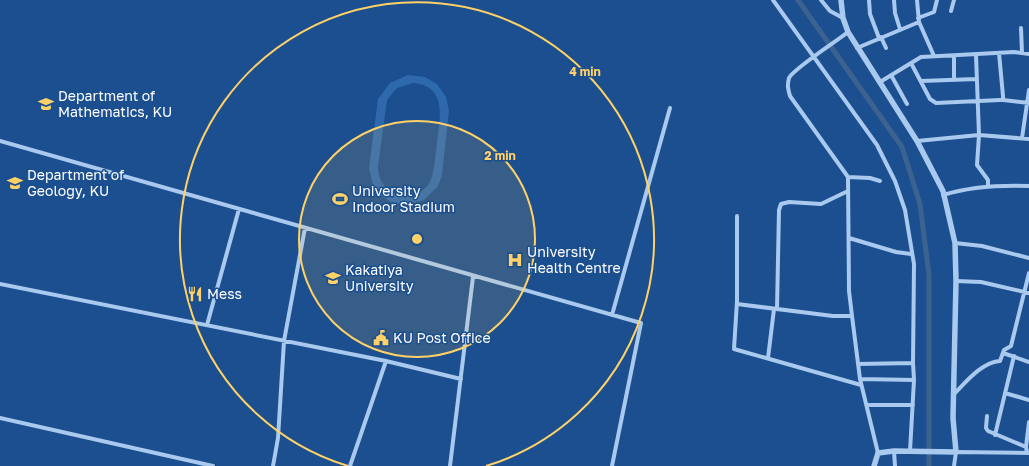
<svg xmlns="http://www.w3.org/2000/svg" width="1029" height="466" font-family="'Golos Text',sans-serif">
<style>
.green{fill:#2e69ad;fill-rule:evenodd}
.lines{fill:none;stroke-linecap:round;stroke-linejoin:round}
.canal{stroke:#3c6290;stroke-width:5}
.minor{stroke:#a9c9ee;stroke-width:4}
.tertiary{stroke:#a9c9ee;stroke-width:5.5}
.ring{fill:none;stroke:#ffd166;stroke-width:2}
.labels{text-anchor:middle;stroke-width:3;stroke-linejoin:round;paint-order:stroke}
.poi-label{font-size:14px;fill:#fff;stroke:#1b4f8f;text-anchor:start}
.centre{fill:#ffd166;stroke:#1b4f8f;stroke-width:2}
.ring-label{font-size:12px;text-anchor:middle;font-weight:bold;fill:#ffd166;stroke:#1b4f8f;stroke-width:3;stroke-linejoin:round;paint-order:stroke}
</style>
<rect width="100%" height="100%" fill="#1b4f8f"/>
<path class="green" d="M408,75L425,77L437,84L446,97L449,111L442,175L438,186L424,200L405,205L391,202L379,194L372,182L369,168L378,99L390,83ZM413,83C448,86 440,119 437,143C435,155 435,168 431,180C417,208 377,197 378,166L387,100L397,88Z"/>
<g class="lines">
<path class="canal" d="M798,0L902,147L920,204L929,275V466"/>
<path class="minor" d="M773,0L877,145L895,181L905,210L914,264L913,363
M821,0L830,11L843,18
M869,0L870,14L879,38
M894,0L895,13L900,29
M917,0L919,22L934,56
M951,11L954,0
M918,18L934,12L937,0
M1021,28L1022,53
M848,32C837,41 793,69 789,78C787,85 788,89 790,96L848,177L849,291L852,316L860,379L878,453
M881,37L886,48
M857,48L919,22
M976,55L979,135L977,165L988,180V186
M954,56V79
M911,63L930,99L936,103L1000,100H1003V96L999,53
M891,75L907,104
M921,81L977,79
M880,82L921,57L1014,52L1029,54
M1003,100L1029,103
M1022,138L1029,90
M0,141L641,323L612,466
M917,141L979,135L1029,139
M848,177L870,178L880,181
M943,195C972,186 1000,185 1029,186
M737,216V301L734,349L861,385
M849,238L896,252L911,254
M955,243L982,246L1029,258
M956,281L981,282L1029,293
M0,284L386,361L461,379
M737,304L833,316H852
M777,309L779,210L781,204L789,202L821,204L848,191
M612,315L670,108
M207,325L239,209
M1003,353L1029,362
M768,358L774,309
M858,364L913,363L914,380L910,451
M860,379L914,380
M1005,393L1029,400
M954,394C966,382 982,362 1000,361L1004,350L1011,346L1029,273
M867,405H913
M987,416L986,428L988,431L1026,447L1027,452
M0,418L213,466
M995,435L1014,356
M1026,447L1029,422
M894,451L895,466
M273,466L278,438L284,341L305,228
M350,466L386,361
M450,466L473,277
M954,466L956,452L1029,453"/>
<path class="tertiary" d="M841,0L843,18L848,32L917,141L943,191L955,243L956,281L953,418L956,452L894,451L878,453L874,466"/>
</g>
<circle cx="417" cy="239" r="118" fill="#ffd166" fill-opacity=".12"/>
<g class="ring">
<circle cx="417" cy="239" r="118"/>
<path d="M348 466A237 237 0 1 1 486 466"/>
</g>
<defs>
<symbol id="university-bare" viewBox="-9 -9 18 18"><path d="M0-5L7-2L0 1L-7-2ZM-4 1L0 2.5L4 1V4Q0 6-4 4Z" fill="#ffd166" stroke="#1b4f8f" stroke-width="2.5" paint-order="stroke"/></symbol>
<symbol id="stadium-bare" viewBox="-9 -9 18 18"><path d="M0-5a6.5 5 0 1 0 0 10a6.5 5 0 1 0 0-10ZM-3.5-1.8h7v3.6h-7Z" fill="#ffd166" stroke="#1b4f8f" stroke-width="2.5" paint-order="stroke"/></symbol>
<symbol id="hospital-bare" viewBox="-9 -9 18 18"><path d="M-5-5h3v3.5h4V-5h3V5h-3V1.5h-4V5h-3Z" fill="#ffd166" stroke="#1b4f8f" stroke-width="2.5" paint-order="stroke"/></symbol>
<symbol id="restaurant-bare" viewBox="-9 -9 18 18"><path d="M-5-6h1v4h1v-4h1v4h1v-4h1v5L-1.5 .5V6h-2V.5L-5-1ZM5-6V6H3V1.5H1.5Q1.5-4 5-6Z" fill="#ffd166" stroke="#1b4f8f" stroke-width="2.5" paint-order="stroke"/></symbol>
<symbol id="civic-bare" viewBox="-9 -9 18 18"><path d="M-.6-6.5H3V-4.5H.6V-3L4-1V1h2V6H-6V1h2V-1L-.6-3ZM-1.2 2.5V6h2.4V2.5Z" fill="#ffd166" stroke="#1b4f8f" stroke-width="2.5" paint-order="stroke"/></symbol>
</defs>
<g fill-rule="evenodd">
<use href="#university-bare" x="35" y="93" width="22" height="22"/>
<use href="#university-bare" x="4" y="172" width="22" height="22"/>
<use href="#stadium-bare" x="329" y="188" width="22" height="22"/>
<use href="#hospital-bare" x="504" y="249" width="22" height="22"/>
<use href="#university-bare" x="322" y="267" width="22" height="22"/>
<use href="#restaurant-bare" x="184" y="283" width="22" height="22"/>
<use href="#civic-bare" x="370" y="327" width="22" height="22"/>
</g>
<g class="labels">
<g class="poi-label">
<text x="58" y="101">Department of<tspan x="58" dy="16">Mathematics, KU</tspan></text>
<text x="27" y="180">Department of<tspan x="27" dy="16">Geology, KU</tspan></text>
<text x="352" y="196">University<tspan x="352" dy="16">Indoor Stadium</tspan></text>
<text x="527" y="257">University<tspan x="527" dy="16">Health Centre</tspan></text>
<text x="345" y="275">Kakatiya<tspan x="345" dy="16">University</tspan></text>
<text x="207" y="299">Mess</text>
<text x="393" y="343">KU Post Office</text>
</g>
</g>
<circle cx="417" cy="239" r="6" class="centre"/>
<g class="ring-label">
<text x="585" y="76">4 min</text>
<text x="500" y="160">2 min</text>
</g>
</svg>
